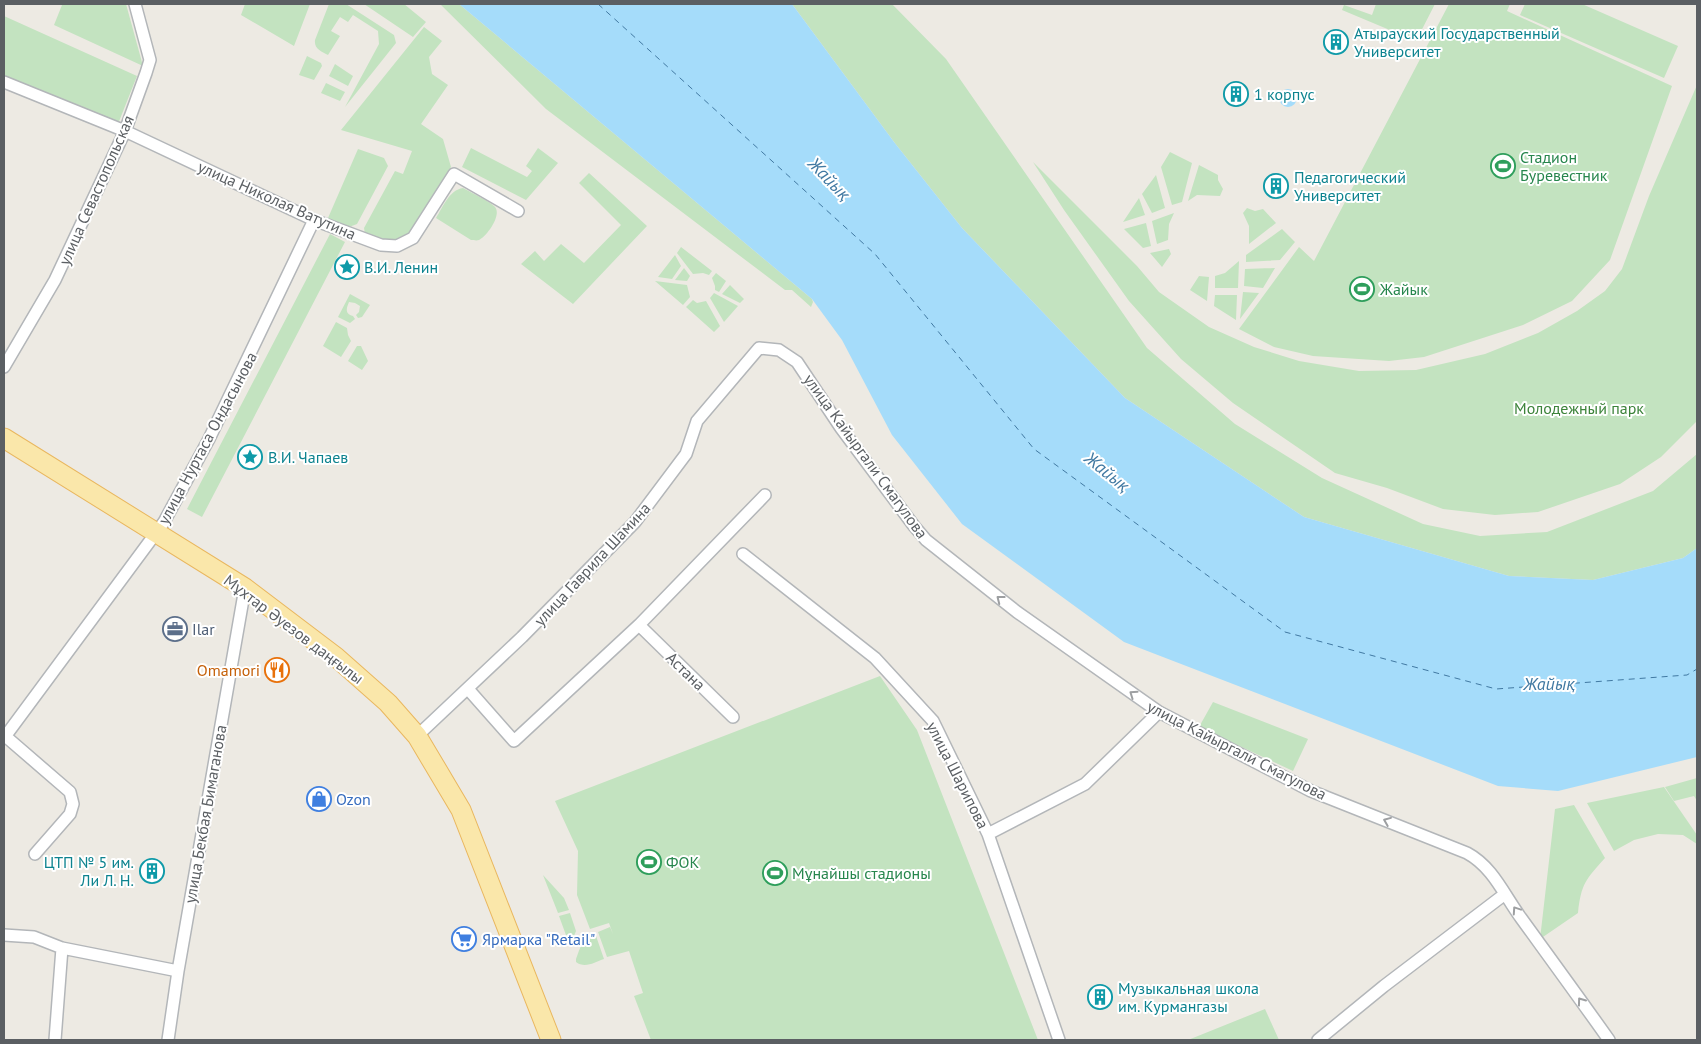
<svg xmlns="http://www.w3.org/2000/svg" width="1701" height="1044" font-family="'PT Sans',sans-serif">
<style>
.green{fill:#c3e3c0}
.water{fill:#a5dcfa}
.lines{fill:none;stroke-linecap:round;stroke-linejoin:round}
.ferry{stroke:#4179a2;stroke-width:1;stroke-dasharray:6 5;stroke-linecap:butt}
.street-casing{stroke:#b3b6b9;stroke-width:14}
.primary-casing{stroke:#e9b75f;stroke-width:21}
.street{stroke:#fff;stroke-width:11}
.primary{stroke:#fae7aa;stroke-width:19}
.oneway{stroke:#9d9fa1}
.labels{text-anchor:middle;stroke-width:4;stroke-linejoin:round;paint-order:stroke}
.culture-label{font-size:16px;fill:#0d838f;stroke:#fff;text-anchor:start}
.leisure-label{font-size:16px;fill:#27864d;stroke:#fff;text-anchor:start}
.street-label{font-size:16px;fill:#5b5f63;stroke:#fff}
.park-label{font-size:16px;fill:#3c833a;stroke:#fff}
.service-label{font-size:16px;fill:#4e5e75;stroke:#fff;text-anchor:start}
.food-label{font-size:16px;fill:#c56008;stroke:#fff;text-anchor:end}
.shop-label{font-size:16px;fill:#366cbe;stroke:#fff;text-anchor:start}
.water-label{font-size:18px;font-style:italic;fill:#4179a2;stroke:#fff}
</style>
<rect width="100%" height="100%" fill="#edeae3"/>
<path class="green" d="M59,4H126L143,66L54,25L62,5Z
M245,4H310L294,46L241,15Z
M329,4H346L394,35L396,43L345,107L379,44L378,31L353,15L348,22L340,17L331,31L340,36L328,55C321,51 314,49 315,40Z
M364,4H404L426,22L413,37Z
M440,4H459L812,299L813,302L811,307L792,290H785L546,109Z
M792,4H892L946,59L1147,348L1235,424L1322,478L1423,524L1480,536L1547,532L1653,491L1697,454V548L1683,558L1593,580L1509,576L1304,517L1125,398L962,228L894,142Z
M1376,4H1435L1416,41L1342,10L1344,5L1372,15Z
M1449,4H1510L1507,11L1672,86L1610,260L1572,301L1523,325L1424,357L1389,361L1313,356L1274,347L1239,329L1299,247L1314,261Z
M1525,4H1582L1678,46L1664,78L1520,15Z
M4,16L137,76L118,124L4,76Z
M424,27L442,41L429,57L432,74L448,85L421,124L443,139L451,167L412,231C395,245 384,240 365,234L364,228L395,171L403,174L412,151L341,130Z
M307,56L321,63L322,66L314,80L299,75Z
M335,64L353,76L348,86L329,76Z
M326,83L345,92L340,101L321,93Z
M1697,85V421L1661,457L1620,484L1538,512L1495,515L1443,509L1387,488L1335,473L1233,403L1181,359L1129,301L1064,210L1033,162L1137,266L1159,292L1209,327L1254,347L1299,361L1359,371L1416,370L1485,354L1538,333L1577,311L1605,291L1622,269L1649,196Z
M471,148L527,177L532,171L526,166L538,148L558,163L526,200L462,167Z
M358,149L384,158L388,166L357,224L349,227L328,218Z
M1170,152L1192,163L1182,202L1172,205L1161,167Z
M1199,165L1218,175V180L1223,189L1220,196L1197,195L1188,201Z
M589,173L647,226L573,304L521,264L535,251L544,261L561,244L584,263L621,225L579,183Z
M1156,175L1165,208L1152,213L1142,194Z
M463,188C470,192 491,202 495,207C502,215 487,236 479,240C476,241 474,240 471,240L436,218C443,207 449,190 463,188Z
M1139,198L1145,215L1123,222Z
M1247,208L1255,211L1263,209L1276,223L1249,244V226L1243,213Z
M1174,213L1169,224L1168,240L1157,244L1152,221Z
M1146,223L1151,246L1143,248L1124,229Z
M1282,229L1295,242L1280,260L1246,262V255Z
M330,234L345,242L202,517L187,509Z
M681,247L712,271L709,275L703,273L693,274L677,253Z
M1169,249L1171,254L1162,267L1150,253Z
M675,255L681,266L672,279L658,277Z
M1239,261L1238,288H1215V276L1225,273Z
M684,268L690,276L687,281L675,280Z
M1275,268L1263,288L1244,286L1245,269Z
M716,273L726,281L719,292L715,290V286L712,278Z
M1199,276L1209,277L1207,301L1190,290Z
M655,281L687,285L690,297L683,305Z
M730,285L744,299L740,303L722,294Z
M1243,292L1259,293L1240,319Z
M714,293L738,306L724,322L710,298Z
M350,294L370,305L362,317L358,318L356,315L359,312L360,306L355,303L349,302C346,309 345,314 353,316L355,319L350,323L338,317Z
M1215,295H1237L1236,320L1214,306Z
M693,300L697,303L706,301L720,326L714,332L686,307Z
M336,322L347,328L348,335L351,341L341,357L323,346Z
M357,346H361L368,361L362,370L348,361Z
M880,676L917,730L1038,1040H651L634,996L643,993L629,951L607,957L598,932L610,927L613,934L609,923L590,929L577,895L578,851L555,801Z
M1213,702L1308,739L1293,771L1199,727Z
M1697,778V801L1694,796L1674,801L1665,787Z
M1664,787L1697,835V844L1683,835L1658,834L1634,840L1614,851L1587,803Z
M1574,805L1605,858C1586,879 1581,884 1578,913L1540,939L1555,809Z
M543,875L564,898L569,910L558,913Z
M570,913L576,931L570,946L559,916Z
M595,933L604,959C595,962 585,969 576,962V959C580,948 583,937 595,933Z
M1265,1009L1279,1040H1188Z"/>
<path class="water" d="M459,4H792L894,142L962,228L1125,398L1304,517L1509,576L1593,580L1683,558L1697,548V757L1558,791L1498,786L1124,642L962,524L892,435L842,340L812,299Z
M1279 98a9 9 0 1 1 18 0a9 9 0 1 1-18 0Z"/>
<g class="lines">
<path class="ferry" d="M598,4L875,254L1034,449L1285,632L1496,689L1687,675L1697,669"/>
<defs>
<path id="street" d="M4,82L125,131L314,220L381,245L397,246L413,238L454,174L518,211
M4,367L55,280L125,131L146,73L150,60L135,4
M743,554L875,658L933,721L988,834L1059,1040
M639,625L733,717
M468,689L514,741L639,625L765,495
M4,735L70,792L73,804L70,814L35,854
M417,736L522,637L635,522L686,454L697,421L759,348L779,350L797,362L841,428L914,526L926,540L1017,612L1159,712L1311,791L1467,853C1493,867 1504,895 1521,918C1550,958 1580,999 1609,1040
M4,738L164,522L209,439L314,220
M988,834L1085,784L1159,712
M4,935L34,937L62,948L178,971
M55,1040L62,948
M168,1040L178,971L245,588
M1318,1040L1384,986L1505,894"/>
<path id="primary" d="M4,438L245,588L336,657L388,703L417,736L461,810L551,1040"/>
</defs>
<use href="#street" class="street-casing"/>
<use href="#primary" class="primary-casing"/>
<use href="#street" class="street"/>
<use href="#primary" class="primary"/>
</g>
<defs><path id="oneway-chevron" d="M-2-3.5L2.5 0L-2 3.5" fill="none" stroke-width="1.6" stroke-linecap="round" stroke-linejoin="round" transform="scale(1.25)"/></defs>
<g class="oneway">
<use href="#oneway-chevron" transform="translate(1000 599) rotate(-142)"/>
<use href="#oneway-chevron" transform="translate(1133 694) rotate(-145)"/>
<use href="#oneway-chevron" transform="translate(1387 821) rotate(-158)"/>
<use href="#oneway-chevron" transform="translate(1516 910) rotate(-124)"/>
<use href="#oneway-chevron" transform="translate(1581 1001) rotate(-126)"/>
</g>
<defs>
<symbol id="building-ring" viewBox="-11 -11 22 22"><circle r="9.5" fill="#fff" stroke="#0f9aa8" stroke-width="1.5"/><path d="M-4-6H4V6H1V3H-1V6H-4ZM-2.5-4.3h1.7v1.8h-1.7ZM.8-4.3h1.7v1.8H.8ZM-2.5-1h1.7V.8h-1.7ZM.8-1h1.7V.8H.8Z" fill="#0f9aa8"/></symbol>
<symbol id="stadium-ring" viewBox="-11 -11 22 22"><circle r="9.5" fill="#fff" stroke="#2e9e5b" stroke-width="1.5"/><path d="M0-5a6.5 5 0 1 0 0 10a6.5 5 0 1 0 0-10ZM-3.5-1.8h7v3.6h-7Z" fill="#2e9e5b"/></symbol>
<symbol id="sight-ring" viewBox="-11 -11 22 22"><circle r="9.5" fill="#fff" stroke="#0f9aa8" stroke-width="1.5"/><path d="M0-6L1.8-2.2L6-1.7L2.9 1.2L3.7 5.4L0 3.3L-3.7 5.4L-2.9 1.2L-6-1.7L-1.8-2.2Z" fill="#0f9aa8"/></symbol>
<symbol id="office-ring" viewBox="-11 -11 22 22"><circle r="9.5" fill="#fff" stroke="#5c6f8a" stroke-width="1.5"/><path d="M-6-3h4V-5.5h4V-3h4V5H-6ZM-1-4.5V-3h2v-1.5ZM-6 0V1H6V0Z" fill="#5c6f8a"/></symbol>
<symbol id="restaurant-ring" viewBox="-11 -11 22 22"><circle r="9.5" fill="#fff" stroke="#e8710a" stroke-width="1.5"/><path d="M-5-6h1v4h1v-4h1v4h1v-4h1v5L-1.5 .5V6h-2V.5L-5-1ZM5-6V6H3V1.5H1.5Q1.5-4 5-6Z" fill="#e8710a"/></symbol>
<symbol id="shop-ring" viewBox="-11 -11 22 22"><circle r="9.5" fill="#fff" stroke="#3f7fe0" stroke-width="1.5"/><path d="M-5-2.5h2.3a2.7 3.5 0 0 1 5.4 0H5L5.5 6h-11ZM-1.5-2.5h3a1.5 2.3 0 0 0-3 0Z" fill="#3f7fe0"/></symbol>
<symbol id="supermarket-ring" viewBox="-11 -11 22 22"><circle r="9.5" fill="#fff" stroke="#3f7fe0" stroke-width="1.5"/><path d="M-6-5.5h2.5l.6 2H6L4.5 2H-2.5L-4.4-4H-6ZM-1.5 3.2a1.3 1.3 0 1 0 .1 0ZM3 3.2a1.3 1.3 0 1 0 .1 0Z" fill="#3f7fe0"/></symbol>
</defs>
<g fill-rule="evenodd">
<use href="#building-ring" x="1322" y="28" width="28" height="28"/>
<use href="#building-ring" x="1222" y="80" width="28" height="28"/>
<use href="#stadium-ring" x="1489" y="152" width="28" height="28"/>
<use href="#building-ring" x="1262" y="172" width="28" height="28"/>
<use href="#sight-ring" x="333" y="253" width="28" height="28"/>
<use href="#stadium-ring" x="1348" y="275" width="28" height="28"/>
<use href="#sight-ring" x="236" y="443" width="28" height="28"/>
<use href="#office-ring" x="161" y="615" width="28" height="28"/>
<use href="#restaurant-ring" x="263" y="656" width="28" height="28"/>
<use href="#shop-ring" x="305" y="785" width="28" height="28"/>
<use href="#stadium-ring" x="635" y="848" width="28" height="28"/>
<use href="#building-ring" x="138" y="857" width="28" height="28"/>
<use href="#stadium-ring" x="761" y="859" width="28" height="28"/>
<use href="#supermarket-ring" x="450" y="925" width="28" height="28"/>
<use href="#building-ring" x="1086" y="983" width="28" height="28"/>
</g>
<g class="labels">
<g class="culture-label">
<text x="1354" y="39">Атырауский Государственный<tspan x="1354" dy="18">Университет</tspan></text>
<text x="1254" y="100">1 корпус</text>
<text x="1294" y="183">Педагогический<tspan x="1294" dy="18">Университет</tspan></text>
<text x="364" y="273">В.И. Ленин</text>
<text x="268" y="463">В.И. Чапаев</text>
<text x="134" y="868" text-anchor="end">ЦТП № 5 им.<tspan x="134" dy="18">Ли Л. Н.</tspan></text>
<text x="1118" y="994">Музыкальная школа<tspan x="1118" dy="18">им. Курмангазы</tspan></text>
</g>
<g class="leisure-label">
<text x="1520" y="163">Стадион<tspan x="1520" dy="18">Буревестник</tspan></text>
<text x="1380" y="295">Жайык</text>
<text x="666" y="868">ФОК</text>
<text x="792" y="879">Мұнайшы стадионы</text>
</g>
<g class="street-label">
<text transform="translate(96 190) rotate(-66)" y="6">улица Севастопольская</text>
<text transform="translate(277 200) rotate(24)" y="6">улица Николая Ватутина</text>
<text transform="translate(207 438) rotate(-62)" y="6">улица Нуртаса Ондасынова</text>
<text transform="translate(866 456) rotate(54)" y="6">улица Кайыргали Смагулова</text>
<text transform="translate(592 564) rotate(-47)" y="6">улица Гаврила Шамина</text>
<text transform="translate(294 629) rotate(37)" y="6">Мұхтар Әуезов даңғылы</text>
<text transform="translate(686 671) rotate(44)" y="6">Астана</text>
<text transform="translate(1237 750) rotate(27)" y="6">улица Кайыргали Смагулова</text>
<text transform="translate(958 775) rotate(63)" y="6">улица Шарипова</text>
<text transform="translate(205 814) rotate(-80)" y="6">улица Бекбая Бимаганова</text>
</g>
<g class="park-label">
<text x="1579" y="414">Молодежный парк</text>
</g>
<g class="service-label">
<text x="192" y="635">Ilar</text>
</g>
<g class="food-label">
<text x="260" y="676">Omamori</text>
</g>
<g class="shop-label">
<text x="336" y="805">Ozon</text>
<text x="482" y="945">Ярмарка "Retail"</text>
</g>
<g class="water-label">
<text transform="translate(829 179) rotate(46)" y="6">Жайық</text>
<text transform="translate(1107 472) rotate(39)" y="6">Жайық</text>
<text x="1549" y="690">Жайық</text>
</g>
</g>
<rect width="1701" height="1044" fill="none" stroke="#5b5f63" stroke-width="10"/>
</svg>
